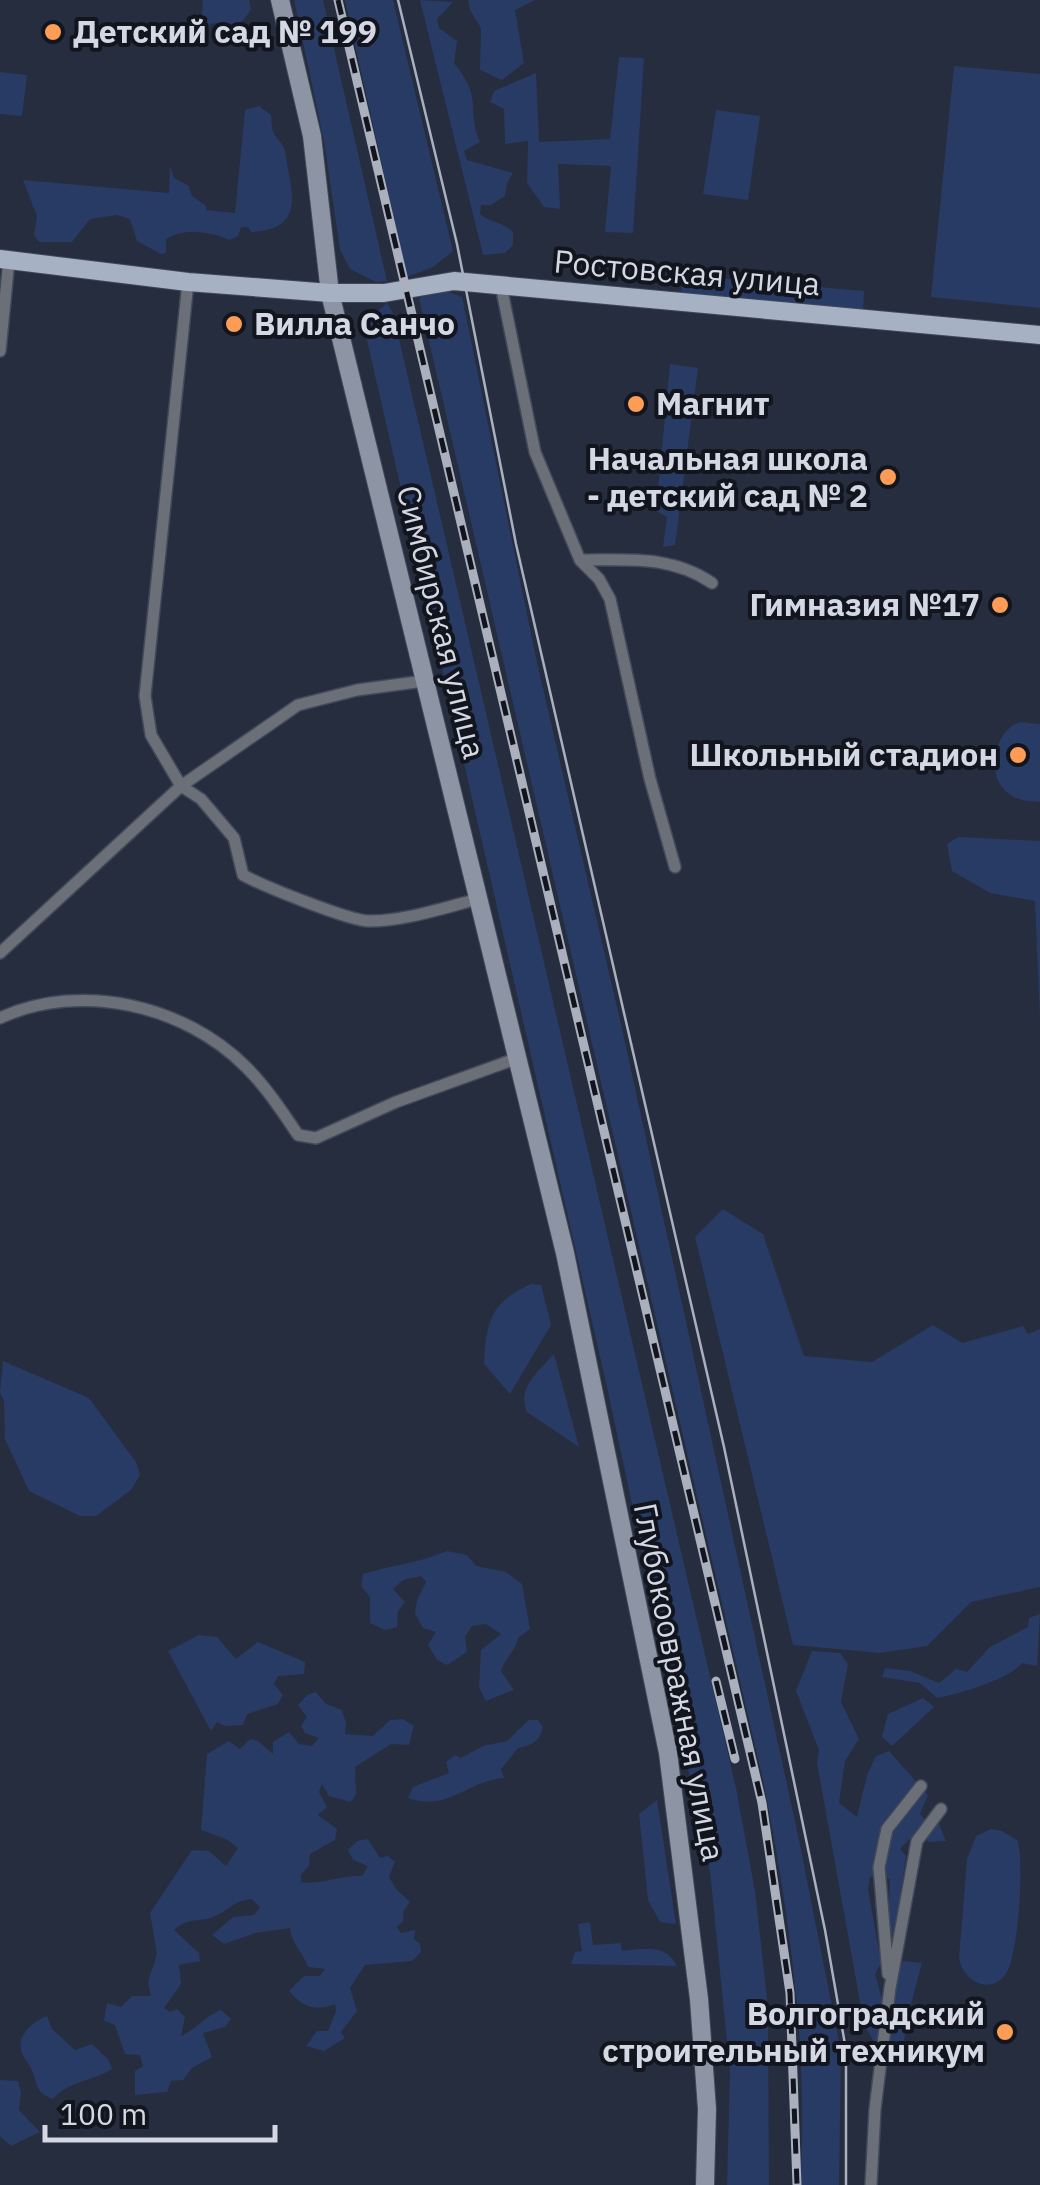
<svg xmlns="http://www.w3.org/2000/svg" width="1040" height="2185" font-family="'IBM Plex Sans',sans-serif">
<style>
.green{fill:#283b65}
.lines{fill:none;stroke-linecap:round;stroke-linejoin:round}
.street-casing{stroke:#414859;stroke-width:14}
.secondary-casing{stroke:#414859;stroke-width:20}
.primary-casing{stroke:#414859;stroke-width:20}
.street{stroke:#6b6f78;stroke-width:11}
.secondary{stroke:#8d94a3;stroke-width:18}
.primary{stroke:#a7b1c4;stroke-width:18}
.tram{stroke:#aab0bd;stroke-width:2.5}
.rail-casing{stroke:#aab0bd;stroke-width:9}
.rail{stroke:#12151d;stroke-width:5;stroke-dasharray:15;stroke-linecap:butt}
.poi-dot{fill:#fd9c56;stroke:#12151d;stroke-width:4}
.labels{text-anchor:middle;stroke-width:8;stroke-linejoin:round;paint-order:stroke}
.poi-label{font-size:32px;font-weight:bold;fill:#d3d8e4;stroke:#12151d;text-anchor:end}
.street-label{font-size:32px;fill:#d3d8e4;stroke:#12151d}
</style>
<rect width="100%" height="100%" fill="#252d3f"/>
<path class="green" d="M203,0H249L251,9C235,36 232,20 210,24L208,35L201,32Z
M294,0H323L387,281L376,282L350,269L340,250L324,141Z
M345,0H393L453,251L433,267L407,277Z
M420,0L453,2L437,19L439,28L457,41L454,63C484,100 466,108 480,142L464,151L467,160L513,173L507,183L505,196L491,205H481L480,214C490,223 502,221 513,232V245L505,253L483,255Z
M468,0H535L515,10L524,63L502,80L480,70L481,28L470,10Z
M619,57L644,58L633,233L605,232L611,166L558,164L560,209L544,207L527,183L528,141L505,144L504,109L490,102L494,91L536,73L539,142L610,139Z
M954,66L1040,74V308L931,297Z
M0,72L27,75L22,116L0,114Z
M259,106L271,115C272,120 271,126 273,131C275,139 284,143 285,151C290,188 309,230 251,232L248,227H241L238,236L230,240C209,232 187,227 166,239V253L161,254L137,241L130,219L117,215L90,219L72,242H39L34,235L37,216L23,180L169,193L170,166L174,178L189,186L191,195L206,206V210L235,213L245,110Z
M716,110L760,116L748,200L703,194Z
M683,275L864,291L863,310L681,294Z
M446,291L462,297L536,658L623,1033L798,1835L841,2051L839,2185H800C809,2051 789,1911 763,1780L419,298L430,292Z
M387,303L393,313L736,1788L755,1891L768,2007L769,2185H727L730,2072L710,1871L607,1387L366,336L369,318Z
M670,364L698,368L675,545L663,547L667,517L656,511Z
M1020,722L1040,724V802C1030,801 1018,801 1009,794C985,777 993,731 1020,722Z
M958,837L1040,841V1019L1035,901L990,893L952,871L947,844Z
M723,1209L763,1234L804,1356L872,1362L933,1325L962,1343L1023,1326L1028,1334L1040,1329V1587L971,1602L927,1646L880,1653L793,1645L695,1237Z
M531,1284L541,1285L551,1325L510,1394L484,1364C486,1321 491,1302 531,1284Z
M554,1354L579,1447L527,1412C516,1388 539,1371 554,1354Z
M3,1361L89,1398L136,1462L140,1475L131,1490L96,1516H80L29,1491L5,1439L4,1401L0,1392Z
M447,1551L467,1555L476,1566L506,1572L522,1584L530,1629L518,1638C516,1651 505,1658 501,1671L514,1690L486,1701L479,1687L481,1650L501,1634L486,1624L472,1626L465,1637L467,1652L447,1665L437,1660L428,1645L436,1632L423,1628L415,1614L417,1600L426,1582L421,1576L403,1580L393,1589L405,1602L398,1611L397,1627L385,1630L370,1623V1597L361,1586L363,1574C392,1565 419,1563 447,1551Z
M1040,1614L1037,1666L1022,1663C1012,1678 957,1695 937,1698L920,1683L882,1677L885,1668L910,1671L939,1683L956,1669L967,1672L990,1647L1028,1627L1029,1618Z
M199,1635L217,1637L236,1659L258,1642L305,1662L304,1674L278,1676L274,1684L283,1695L278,1704L247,1714L243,1725L225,1726L217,1722L211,1731L168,1651Z
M812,1651L840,1653L848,1664L841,1702L859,1739L845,1761L839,1803L857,1817L867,1775L876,1756L889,1751L928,1795L920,1814L932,1827L939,1824L946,1841L928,1842L919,1829L900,1849L906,1856L894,1937L888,1930L890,1879L870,1877L868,1889L881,1963L875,1974L882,1999L894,2007L896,1976L903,1961L922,1963L910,2008L900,2064L881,2055L864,2024L817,1763L819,1750L796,1691Z
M316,1692L326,1704L342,1710L346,1723L345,1734L373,1736L390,1720L403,1719L414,1726L409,1745L391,1744L355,1767L356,1794L351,1802L329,1796L322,1784L319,1792L327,1807L318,1815L337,1829L335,1840L310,1854L309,1866L301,1874V1882C322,1885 340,1875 362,1876L368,1866L353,1860L348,1850L357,1841L368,1839L380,1858L388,1856L395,1862L389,1877L396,1889L410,1902L403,1912V1921L397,1927L401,1933L415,1930L414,1939L420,1944L421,1952L412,1961L365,1965L350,1988L357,2011L341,2032L345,2038L324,2051L306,2046L317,2031H328L336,2011L335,2004C316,2012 302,2007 289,1991L304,1976H319L325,1969L308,1967C303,1952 292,1945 290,1928L256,1933L224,1944L212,1935L233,1917L254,1915L260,1907L252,1899C230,1902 231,1910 213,1917C198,1923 190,1916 174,1930L199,1953L200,1961L179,1965L181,1984L164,2008L170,2012L177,2009L185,2017L181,2036C197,2029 205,2016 221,2010L231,2019L225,2027L203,2033L212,2057L192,2068L183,2080L171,2081L167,2092L135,2095V2071L143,2066L140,2055L125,2054L115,2025L104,2021L107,2003L121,2007L132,1996H151L148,1982L157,1954L150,1913L192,1850L209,1851L226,1866L238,1848L228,1840L201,1830L207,1754L229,1741L240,1749L250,1739L258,1741L273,1754V1742L289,1732L299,1744L312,1746L319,1738L305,1733L301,1726L307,1717L298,1705L307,1695Z
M923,1698L934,1707L892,1746L882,1737L888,1714Z
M529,1720H538L543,1727C539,1742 533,1745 518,1748L501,1769L504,1778C466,1781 449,1812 408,1798L413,1787L449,1773L446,1762L455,1755L461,1758L483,1746L507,1741Z
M657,1800L676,1924L660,1922L648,1900L639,1814Z
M991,1829L1002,1831L1017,1840C1025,1857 1018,1952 1008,1970C994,1997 963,1983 959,1958L967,1859L976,1836Z
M590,1922L593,1945L621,1943L622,1951C643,1949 666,1943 677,1966L571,1964L575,1952L582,1951L578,1924Z
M47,2016L52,2029L75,2050L92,2044L108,2059L112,2069C89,2083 72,2079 53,2099C34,2092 38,2084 31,2068C29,2063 24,2059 22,2053C15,2036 33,2021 47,2016Z
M0,2080L18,2081L21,2092L19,2110L40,2132L11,2146L0,2136Z"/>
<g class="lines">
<defs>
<path id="street" d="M188,282L145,696L151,735L181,786L201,799L234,838L243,875C263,886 350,921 369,921C405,921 443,908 478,899
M501,286L535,452L580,560L599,579L610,599L650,779L675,867
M0,351L9,260
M580,560C628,560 671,555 712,583
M0,953L181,786L298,705L357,690L424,681
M0,1018C81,981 184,1005 246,1067C266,1087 282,1111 298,1135L316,1138L396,1102L515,1059
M888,1974L879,1867L887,1829L921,1786
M871,2185L875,2109L890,1988L917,1841L941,1809"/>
<path id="secondary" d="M280,0L312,136L330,293L565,1253L668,1753L699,1999L707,2109L705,2185"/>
<path id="primary" d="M0,259L188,282L330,293H384L454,281L1040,335"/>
</defs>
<use href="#street" class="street-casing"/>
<use href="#secondary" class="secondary-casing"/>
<use href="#primary" class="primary-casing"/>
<use href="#street" class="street"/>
<use href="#secondary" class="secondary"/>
<use href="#primary" class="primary"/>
<path class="tram" d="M398,0L457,244L516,544L724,1447L825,1930L846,2050V2185"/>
<defs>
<path id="rail" d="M338,0L762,1803L790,1993L797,2185
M716,1681L735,1759"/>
</defs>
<use href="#rail" class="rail-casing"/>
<use href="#rail" class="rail"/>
</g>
<g class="poi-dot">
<circle cx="53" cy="32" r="10"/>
<circle cx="234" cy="324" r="10"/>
<circle cx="636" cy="404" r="10"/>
<circle cx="888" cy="477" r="10"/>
<circle cx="1000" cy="605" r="10"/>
<circle cx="1018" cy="755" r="10"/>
<circle cx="1005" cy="2032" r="10"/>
</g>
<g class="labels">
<g class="poi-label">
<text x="73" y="43" text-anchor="start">Детский сад № 199</text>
<text x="254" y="335" text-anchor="start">Вилла Санчо</text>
<text x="656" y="415" text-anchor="start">Магнит</text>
<text x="868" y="470">Начальная школа<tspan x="868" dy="37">- детский сад № 2</tspan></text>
<text x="980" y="616">Гимназия №17</text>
<text x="998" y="766">Школьный стадион</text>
<text x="985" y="2025">Волгоградский<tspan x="985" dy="37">строительный техникум</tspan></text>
</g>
<g class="street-label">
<text transform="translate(687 273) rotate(5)" y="11">Ростовская улица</text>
<text transform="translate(441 622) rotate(76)" y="11">Симбирская улица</text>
<text transform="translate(679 1682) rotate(79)" y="11">Глубокоовражная улица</text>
</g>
</g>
<path d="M45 2125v15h230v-15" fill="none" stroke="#d3d8e4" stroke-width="5"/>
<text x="60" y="2125" font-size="30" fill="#d3d8e4" stroke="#12151d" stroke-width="8" paint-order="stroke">100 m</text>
</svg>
